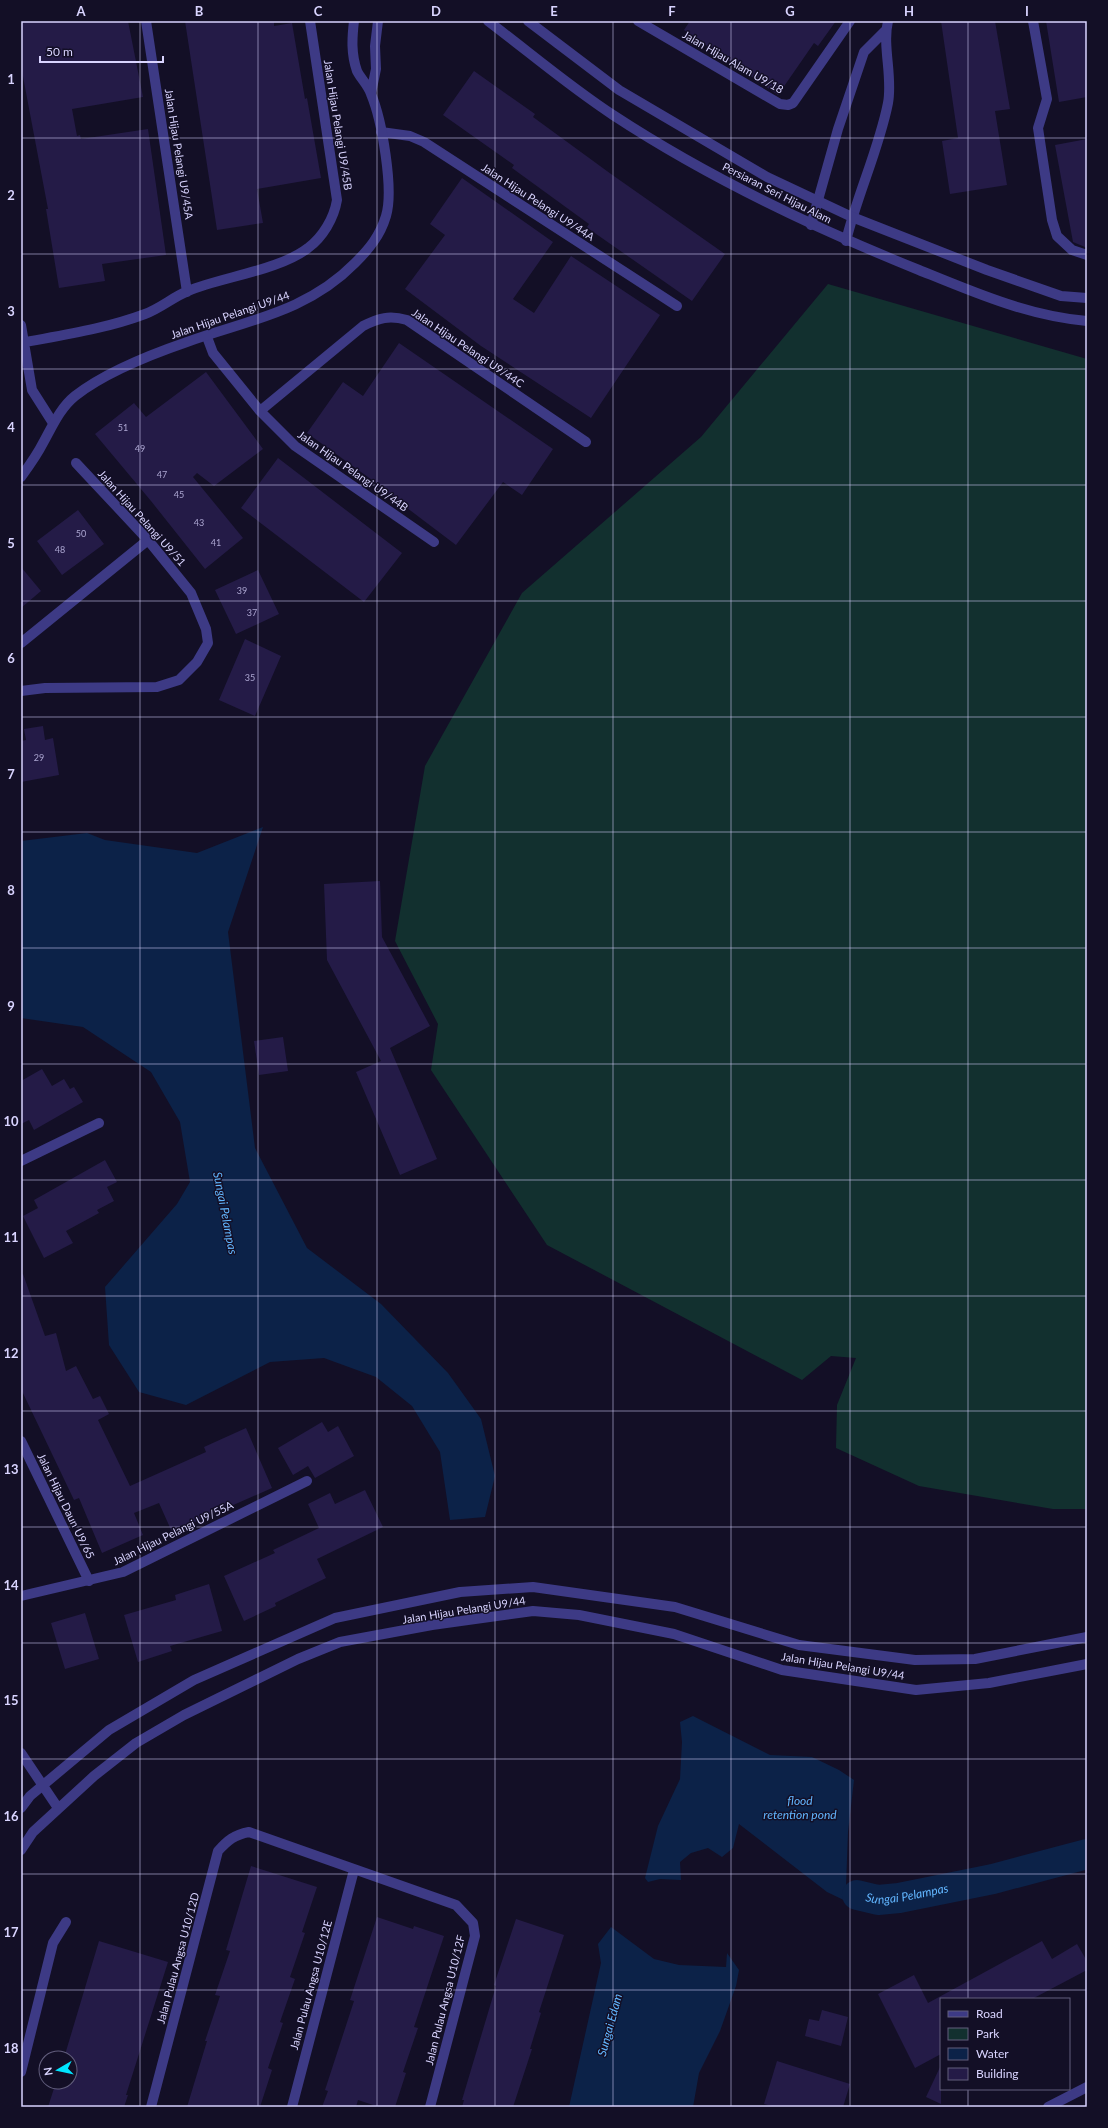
<svg xmlns="http://www.w3.org/2000/svg" width="1108" height="2128" font-family="Lato,sans-serif">
<style>
.green{fill:#12302f}
.water{fill:#0c2248}
.lines{fill:none;stroke-linecap:round;stroke-linejoin:round}
.river{stroke:#0c2248;stroke-width:30}
.building{fill:#241b47}
.minor{stroke:#3d3a85;stroke-width:10}
.tertiary{stroke:#3d3a85;stroke-width:10}
.grid{fill:none;stroke:#d9d4ff;stroke-width:1;stroke-opacity:0.55}
.labels{text-anchor:middle;stroke-width:3;stroke-linejoin:round;paint-order:stroke}
.number-label{font-size:9px;fill:#aca6d1}
.street-label{font-size:11px;fill:#d9d4ff;stroke:#130f26}
.water-label{font-size:12px;font-style:italic;fill:#62b6ff;stroke:#130f26}
.neatline{fill:none;stroke:#d9d4ff;stroke-width:1.5}
.grid-label{font-size:13px;text-anchor:middle;font-weight:bold;fill:#d9d4ff}
</style>
<rect width="100%" height="100%" fill="#130f26"/>
<path class="green" d="M828,284L1087,359V1509H1053L919,1486L836,1448L837,1405L856,1358L831,1356L802,1380L547,1245L431,1070L438,1024L395,941L425,766L522,593L701,437Z"/>
<path class="water" d="M263,827L228,932L255,1148L307,1248L381,1304L448,1373L481,1419L495,1476L485,1517L450,1520L440,1452L412,1406L376,1377L324,1358L270,1362L186,1405L139,1392L109,1345L105,1287L177,1204L190,1182L180,1122L151,1072L83,1027L21,1018V841L87,833L105,840L197,853Z
M693,1716L770,1755L812,1757L839,1770L854,1780L848,1832L846,1886L866,1891L896,1893L900,1906L852,1904L827,1892L739,1824L733,1848L722,1857L708,1848L691,1853L680,1862L681,1880L660,1879L648,1882L645,1878L658,1826L680,1779L682,1742L680,1722Z
M611,1927L654,1959L679,1965L726,1967L727,1953L739,1970L736,1986L720,2031L699,2073L693,2107H569L601,1963L598,1944Z"/>
<g class="lines">
<path class="river" id="s1" d="M857,1895L878,1900L899,1898L993,1879L1087,1854"/>
</g>
<path class="building" d="M21,21H128L143,97L72,109L77,136L80,135L81,139L148,129L166,255L102,264L105,281L59,288L46,209H48L21,66Z
M185,21H274V26L292,23L305,99L307,98L321,178L257,189L263,223L217,230Z
M690,21H836L818,46L814,43L778,95L684,30Z
M941,21H995L1010,109L995,111L1007,185L950,194L942,141L958,138Z
M1046,21H1087V97L1059,102Z
M474,71L535,114L533,117L611,174L725,254L692,301L589,229L587,227L589,224L512,168L514,165L443,115Z
M1087,139V247H1085L1073,242L1055,145Z
M462,178L553,242L513,299L534,313L571,256L660,315L591,418L481,346L405,289L445,235L430,224Z
M399,343L553,449L522,495L503,482L456,545L378,486L379,485L307,433L343,382L363,396Z
M206,372L263,449L214,486L197,473L193,477L243,538L205,569L151,501L95,434L134,403L146,417Z
M278,458L402,553L364,602L241,508Z
M78,510L104,544L62,575L37,541Z
M21,567L41,591L21,608Z
M258,570L279,614L236,634L215,590Z
M245,639L281,656L255,716L219,700Z
M43,726L45,740L53,738L59,775L21,782V741L26,740L24,729Z
M380,881L382,937L430,1026L390,1048L437,1159L400,1175L356,1072L381,1061L327,960L324,884Z
M283,1037L288,1071L259,1075L254,1041Z
M42,1069L52,1086L64,1079L70,1089L74,1087L83,1102L34,1130L29,1120L21,1124V1081Z
M105,1160L117,1182L107,1187L114,1201L97,1210L99,1213L66,1231L73,1243L44,1258L23,1216L38,1208L34,1200Z
M23,1274L45,1336L56,1333L66,1371L76,1366L93,1399L100,1396L109,1414L98,1420L130,1486L206,1452L204,1447L246,1428L272,1488L172,1532L159,1503L134,1513L143,1535L102,1553L79,1498L74,1500L21,1389V1275Z
M322,1422L328,1432L338,1426L354,1456L315,1478L308,1466L293,1475L278,1448Z
M365,1490L383,1527L317,1559L326,1578L275,1603L276,1606L244,1621L224,1576L275,1553L273,1550L319,1528L308,1504L330,1493L335,1504Z
M209,1584L222,1631L170,1646L172,1651L138,1662L124,1615L176,1600L175,1595Z
M85,1613L99,1659L65,1669L51,1623Z
M251,1866L317,1887L302,1932L305,1933L290,1977L295,1979L280,2022L283,2023L268,2068L272,2070L260,2107H187L207,2041H205L220,1996L215,1995L230,1951L226,1950Z
M377,1917L413,1929L414,1926L444,1936L414,2027L418,2028L403,2072L406,2073L395,2107H379L358,2100L356,2107H322L328,2091L325,2090L354,2001L350,2000Z
M516,1919L564,1935L539,2012L541,2013L530,2049H532L513,2107H462L464,2100H462L496,1986L494,1985Z
M99,1941L168,1962L126,2095H128L124,2107H48L56,2082H70V2058H64Z
M1042,1941L1052,1959L1077,1944L1087,1961V1970L1032,1999H941V2054L915,2068L878,1994L914,1975L928,2003Z
M822,2010L848,2017L841,2046L805,2036L809,2019L819,2021Z
M777,2061L850,2084L843,2107H775L764,2104Z
M941,2065V2104L926,2097Z"/>
<g class="lines">
<path class="minor" d="M146,21L187,292
M638,21L780,104L788,105L793,103L850,21
M1033,21L1047,99L1038,128L1052,220L1057,236L1072,250L1087,255
M381,132L410,136L424,142L677,306
M811,225L838,129L864,52L886,30
M846,241C857,195 879,149 888,103C893,77 882,46 888,21
M21,325L32,390L53,423
M207,337L213,353L260,411L295,446L434,542
M21,343C63,335 105,329 145,314C161,308 173,297 188,291C222,277 280,270 308,248C323,237 334,218 337,200L310,21
M260,411L363,326C379,318 389,315 407,320L586,442
M21,643L148,540
M21,691L45,688L157,687L179,680L197,662L208,643L206,629L191,593L148,540L76,463
M21,1161L99,1123
M21,1441L89,1581
M21,1596L123,1572L307,1481
M21,2072L53,1943L66,1922
M151,2107L218,1851C228,1840 234,1835 249,1832L456,1905L473,1923L475,1936L430,2107
M292,2107L354,1870"/>
<path class="tertiary" d="M488,21C529,52 570,87 613,115C709,178 812,227 919,270C973,292 1028,316 1087,321
M528,21L619,90L767,177L852,217L987,270L1061,296L1087,298
M371,93L376,69L375,46L378,21
M21,477C29,466 37,455 43,443C52,427 60,408 75,396C103,374 152,354 187,342C248,320 307,312 355,263C369,249 380,236 386,216C394,190 382,120 371,94C368,85 361,79 357,71C351,54 352,38 354,21
M21,1753L58,1808
M21,1808L30,1796L109,1730L194,1680L335,1618L460,1592L533,1587L675,1607L799,1645L915,1660L975,1659L1087,1637
M21,1850L33,1832L94,1776L136,1743L184,1715L298,1659L340,1642L432,1625L533,1611L579,1615L674,1634L782,1670L916,1690L989,1683L1087,1664
M1048,2107L1087,2087"/>
</g>
<path class="grid" d="M140,21V2107M258,21V2107M377,21V2107M495,21V2107M613,21V2107M731,21V2107M850,21V2107M968,21V1999M21,138H1087M21,254H1087M21,369H1087M21,485H1087M21,601H1087M21,717H1087M21,832H1087M21,948H1087M21,1064H1087M21,1180H1087M21,1296H1087M21,1411H1087M21,1527H1087M21,1643H1087M21,1759H1087M21,1874H1087M21,1990H1087M968,2089V2107"/>
<g class="labels">
<g class="number-label">
<text x="123" y="431">51</text>
<text x="140" y="452">49</text>
<text x="162" y="478">47</text>
<text x="179" y="498">45</text>
<text x="199" y="526">43</text>
<text x="81" y="537">50</text>
<text x="216" y="546">41</text>
<text x="60" y="553">48</text>
<text x="242" y="594">39</text>
<text x="252" y="616">37</text>
<text x="250" y="681">35</text>
<text x="39" y="761">29</text>
</g>
<g class="street-label">
<text transform="translate(733 62) rotate(30)" y="4">Jalan Hijau Alam U9/18</text>
<text transform="translate(338 125) rotate(81)" y="4">Jalan Hijau Pelangi U9/45B</text>
<text transform="translate(179 154) rotate(81)" y="4">Jalan Hijau Pelangi U9/45A</text>
<text transform="translate(777 193) rotate(27)" y="4">Persiaran Seri Hijau Alam</text>
<text transform="translate(538 202) rotate(33)" y="4">Jalan Hijau Pelangi U9/44A</text>
<text transform="translate(230 315) rotate(-19)" y="4">Jalan Hijau Pelangi U9/44</text>
<text transform="translate(468 348) rotate(34)" y="4">Jalan Hijau Pelangi U9/44C</text>
<text transform="translate(353 471) rotate(35)" y="4">Jalan Hijau Pelangi U9/44B</text>
<text transform="translate(142 518) rotate(48)" y="4">Jalan Hijau Pelangi U9/51</text>
<text transform="translate(66 1506) rotate(64)" y="4">Jalan Hijau Daun U9/65</text>
<text transform="translate(173 1533) rotate(-26)" y="4">Jalan Hijau Pelangi U9/55A</text>
<text transform="translate(464 1610) rotate(-9)" y="4">Jalan Hijau Pelangi U9/44</text>
<text transform="translate(843 1666) rotate(9)" y="4">Jalan Hijau Pelangi U9/44</text>
<text transform="translate(178 1958) rotate(-75)" y="4">Jalan Pulau Angsa U10/12D</text>
<text transform="translate(311 1985) rotate(-75)" y="4">Jalan Pulau Angsa U10/12E</text>
<text transform="translate(445 2000) rotate(-76)" y="4">Jalan Pulau Angsa U10/12F</text>
</g>
<g class="water-label">
<text transform="translate(225 1213) rotate(79)" y="4">Sungai Pelampas</text>
<text x="800" y="1805">flood<tspan x="800" dy="14">retention pond</tspan></text>
<text dy="4" stroke="none"><textPath href="#s1" startOffset="51">Sungai Pelampas</textPath></text>
<text transform="translate(610 2025) rotate(-75)" y="4">Sungai Edam</text>
</g>
</g>
<rect width="1108" height="2128" fill="none" stroke="#130f26" stroke-width="44"/>
<rect x="940" y="1998" width="130" height="92" fill="#130f26" stroke="#625e7d"/>
<rect x="948" y="2011" width="20" height="6" fill="#3d3a85" stroke="#625e7d"/>
<text x="976" y="2018" font-size="12" fill="#d9d4ff">Road</text>
<rect x="948" y="2028" width="20" height="12" fill="#12302f" stroke="#625e7d"/>
<text x="976" y="2038" font-size="12" fill="#d9d4ff">Park</text>
<rect x="948" y="2048" width="20" height="12" fill="#0c2248" stroke="#625e7d"/>
<text x="976" y="2058" font-size="12" fill="#d9d4ff">Water</text>
<rect x="948" y="2068" width="20" height="12" fill="#241b47" stroke="#625e7d"/>
<text x="976" y="2078" font-size="12" fill="#d9d4ff">Building</text>
<g transform="translate(58 2070) rotate(261)"><circle r="19" fill="#130f26" stroke="#625e7d"/>
<path d="M0-3L7 15L0 10L-7 15Z" fill="#00e5ff"/>
<text y="-6" font-size="11" font-weight="bold" text-anchor="middle" fill="#d9d4ff">N</text>
</g>
<path d="M40 56v6h123v-6" fill="none" stroke="#d9d4ff" stroke-width="2"/>
<text x="46" y="56" font-size="12" fill="#d9d4ff" stroke="#130f26" stroke-width="3" paint-order="stroke">50 m</text>
<rect x="22" y="22" width="1064" height="2084" class="neatline"/>
<g class="grid-label">
<text x="81" y="16">A</text>
<text x="199" y="16">B</text>
<text x="318" y="16">C</text>
<text x="436" y="16">D</text>
<text x="554" y="16">E</text>
<text x="672" y="16">F</text>
<text x="790" y="16">G</text>
<text x="909" y="16">H</text>
<text x="1027" y="16">I</text>
<text x="11" y="84">1</text>
<text x="11" y="200">2</text>
<text x="11" y="316">3</text>
<text x="11" y="432">4</text>
<text x="11" y="548">5</text>
<text x="11" y="663">6</text>
<text x="11" y="779">7</text>
<text x="11" y="895">8</text>
<text x="11" y="1011">9</text>
<text x="11" y="1126">10</text>
<text x="11" y="1242">11</text>
<text x="11" y="1358">12</text>
<text x="11" y="1474">13</text>
<text x="11" y="1590">14</text>
<text x="11" y="1705">15</text>
<text x="11" y="1821">16</text>
<text x="11" y="1937">17</text>
<text x="11" y="2053">18</text>
</g>
</svg>
